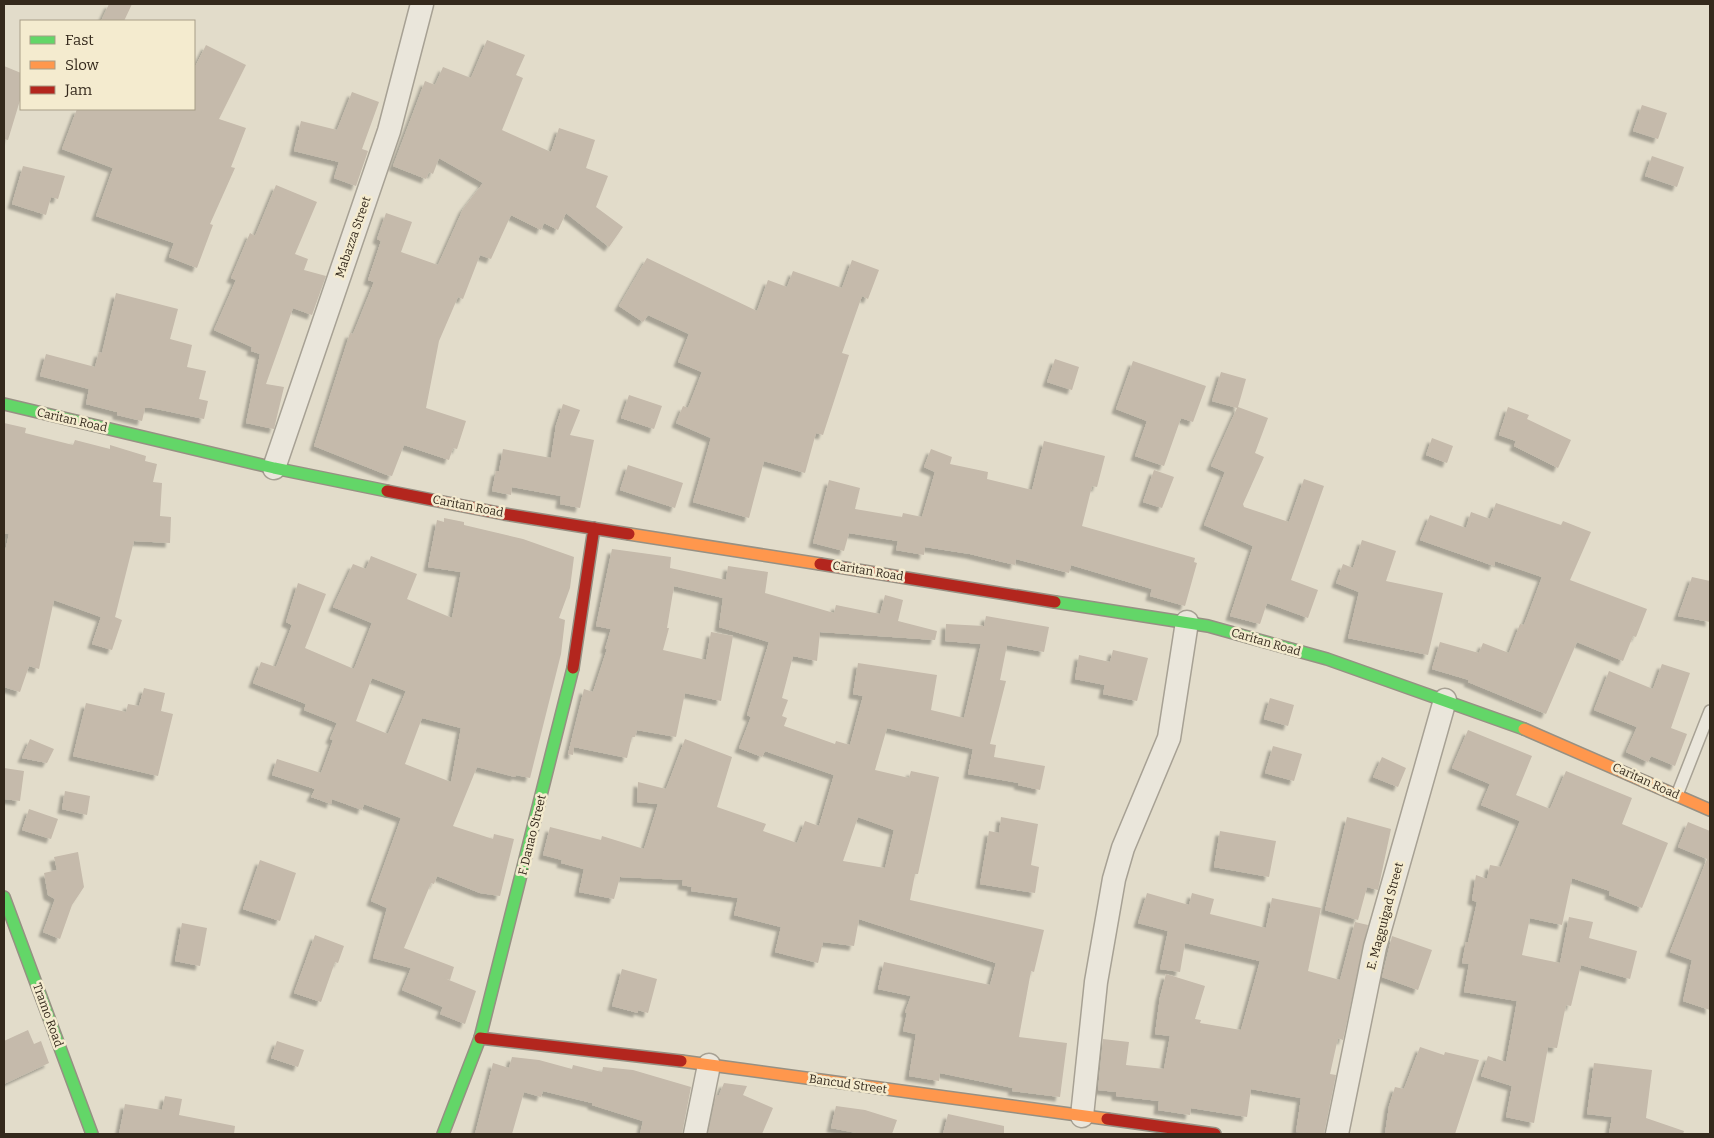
<svg xmlns="http://www.w3.org/2000/svg" width="1714" height="1138" font-family="Bitter,serif">
<style>
.building{fill:#c5baab;fill-rule:evenodd;filter:url(#shadow)}
.lines{fill:none;stroke-linecap:round;stroke-linejoin:round}
.lane-casing{stroke:#a7a194;stroke-width:14}
.street-casing{stroke:#a7a194;stroke-width:25}
.fast-casing{stroke:#969083;stroke-width:14}
.slow-casing{stroke:#969083;stroke-width:14}
.jam-casing{stroke:#969083;stroke-width:14}
.lane{stroke:#eae6db;stroke-width:11}
.street{stroke:#eae6db;stroke-width:22}
.fast{stroke:#63d668;stroke-width:11}
.slow{stroke:#ff974d;stroke-width:11}
.jam{stroke:#b3261e;stroke-width:11}
.labels{text-anchor:middle;stroke-width:5;stroke-linejoin:round;paint-order:stroke}
.street-label{font-size:12px;fill:#34291c;stroke:#f4ebcf}
</style>
<defs>
<filter id="shadow"><feDropShadow dx="-4.5" dy="4.5" stdDeviation="1" flood-color="#0004"/></filter>
</defs>
<rect width="100%" height="100%" fill="#e2dcca"/>
<path class="building" d="M109,4H132L124,21H101Z
M487,40L525,55L516,75L523,78L502,130L551,152L559,128L595,140L586,168L608,176L596,207L623,227L609,247L566,213L558,230L544,223L541,230L511,215L491,259L480,255L463,299L458,297L439,341L426,408L466,421L457,449L453,448L449,460L404,445L392,476L387,475L314,446L350,333L353,334L374,282L368,280L381,241L377,239L386,213L412,222L401,252L438,265L463,209L483,183L439,158L433,174L429,172L426,179L393,166L425,81L435,85L443,67L471,78Z
M206,45L246,65L219,119L246,128L231,167L235,168L210,224L213,225L197,268L169,257L174,243L96,216L113,168L62,149L77,109H194V69Z
M4,66L21,73V97L8,140L4,139Z
M352,92L379,102L362,149L368,151L356,186L334,178L339,162L294,151L301,121L337,130Z
M1642,105L1667,113L1658,139L1633,131Z
M1652,156L1684,167L1677,187L1645,176Z
M23,166L65,176L58,199L51,197L46,215L12,204Z
M276,185L317,202L295,254L308,259L304,270L326,276L312,315L293,308L266,384L284,387L274,429L246,423L260,354L251,351L252,347L214,330L236,280L231,278L250,233L255,236Z
M647,258L757,311L768,280L787,287L793,271L842,288L852,260L879,270L868,299L862,296L842,353L849,355L823,435L816,433L805,473L764,461L749,518L693,502L711,438L676,423L683,406L688,408L702,372L678,362L689,334L648,315L643,322L619,306Z
M116,293L178,309L170,339L192,345L187,367L206,371L199,399L208,401L204,419L152,408H145L142,421L117,415V412L86,404L89,389L40,376L46,354L95,367L99,352L102,353Z
M1055,359L1079,367L1072,390L1047,382Z
M1133,361L1206,386L1193,422L1181,418L1164,466L1135,456L1147,421L1116,409Z
M1221,372L1246,379L1238,407L1268,418L1255,453L1264,457L1243,504L1244,507L1289,522L1304,479L1324,486L1291,580L1318,590L1308,618L1267,603L1260,624L1230,616L1253,546L1204,525L1225,472L1211,466L1237,408L1212,401Z
M629,395L662,406L654,429L621,418Z
M563,404L580,410L570,435L594,440L580,508L560,504L561,496L512,487L511,495L492,491L496,471H499L503,449L551,458L556,425Z
M1508,407L1529,415L1527,419L1571,440L1558,468L1514,446L1516,441L1499,435Z
M4,423L26,428L25,433L73,445L75,440L110,449V445L146,456L145,461L157,464L153,482L162,483L160,516L171,517L170,543L134,541L115,617L122,620L112,650L92,644L101,617L54,600L39,669L29,666L20,692L4,687V556L9,534L4,533Z
M1432,438L1453,446L1447,463L1426,455Z
M1044,441L1105,456L1097,487L1092,486L1082,526L1195,558L1194,562L1197,563L1185,606L1150,596L1152,589L1071,565L1069,573L1016,559L1015,565L970,554L925,547L924,555L896,550L898,541L849,533L844,551L813,543L829,480L860,488L855,509L902,517L903,513L922,517L935,472L924,467L931,449L952,457L950,464L988,472L987,479L1032,490Z
M628,465L683,483L675,508L620,490Z
M1154,470L1174,477L1162,508L1143,502Z
M1496,503L1561,525L1563,521L1591,532L1570,580L1647,609L1636,637L1633,636L1623,661L1577,642L1546,714L1468,682L1469,680L1432,669L1440,642L1479,653L1483,643L1509,653L1520,624L1524,625L1542,577L1495,561L1494,566L1420,540L1430,515L1466,528L1471,512L1490,519Z
M444,518L464,522V525L523,539L574,557L570,588L559,618L565,620L561,654L530,778L516,775L515,777L477,767L453,826L493,839L494,834L514,839L500,896L480,893L437,876L434,884L431,883L404,948L454,967L450,980L444,978L476,991L465,1024L440,1014L443,1007L402,990L411,968L373,958L387,908L371,901L401,818L364,804L362,810L332,799L331,804L311,797L315,789L272,775L277,759L321,773L333,740L330,739L337,723L304,710L306,704L253,683L261,662L276,667L292,625L286,622L298,583L326,594L305,648L354,669L372,623L333,607L353,564L366,569L371,556L417,574L407,599L452,618L461,572L428,567L437,520L444,522ZM372,678L406,691L388,734L356,721ZM422,718L461,728L451,782L405,764Z
M1362,540L1396,551L1386,581L1443,593L1428,655L1348,638L1359,592L1336,583L1343,564L1353,568Z
M612,549L671,557L670,568L726,580L728,566L768,572L765,593L834,613L836,605L880,614L885,595L903,600L898,621L937,631L935,640L820,632L817,661L793,656L782,698L788,700L782,716L787,718L784,726L835,744L836,741L850,745L863,696L853,694L858,663L937,675L931,710L964,718L981,644L945,641L946,624L984,626L986,616L1049,627L1044,652L1007,645L1000,680L1006,681L990,744L996,745L994,757L1045,766L1040,790L1018,785L1019,783L968,774L973,749L887,728L875,770L909,778L911,771L939,777L918,874H915L910,900L1044,930L1034,972L1031,971L1019,1037L1067,1043L1060,1097L1012,1091L1013,1088L940,1073L939,1081L909,1076L916,1034L903,1031L907,1013L905,1012L911,996L878,989L884,962L990,985L996,963L859,919L854,946L823,942L818,963L775,952L781,927L734,915L738,898L691,891L692,887L682,885L683,880L620,877L614,899L579,892L584,869L561,863L562,860L543,855L550,827L601,840L602,836L644,849L658,804L637,802L638,782L666,789L685,739L732,757L717,807L766,824L763,831L797,843L805,821L819,826L834,775L765,751L762,757L739,748L751,717L747,715L769,642L719,627L723,598L674,586L667,628H669L663,650L706,660L711,632L733,636L721,701L685,693L676,737L637,730L635,737H632L627,758L574,747L573,755L568,754L584,689L593,692L607,649H605L611,629L596,626ZM858,817L894,830L885,868L843,861Z
M1692,577L1710,581V622L1678,616Z
M1113,650L1148,658L1137,701L1103,694L1105,685L1075,679L1079,655L1110,662Z
M1662,664L1690,673L1671,728L1687,734L1675,766L1651,756L1648,762L1626,752L1637,727L1594,710L1609,671L1653,689Z
M144,688L165,693L161,711L173,714L158,776L73,756L86,703L126,712L128,704L139,706Z
M1270,698L1294,705L1288,726L1264,719Z
M1468,730L1532,756L1516,795L1550,809L1566,771L1632,798L1622,824L1668,843L1642,908L1609,895L1610,891L1572,878L1562,925L1530,918L1522,955L1560,963L1569,917L1593,922L1589,938L1637,951L1630,979L1581,965L1571,1006L1566,1005L1557,1048L1548,1047L1534,1123L1506,1117L1512,1086L1481,1076L1488,1056L1506,1062L1517,1001L1464,992L1469,964L1462,963L1466,942H1468L1477,902L1472,900L1476,875L1487,879L1490,865L1501,867L1520,821L1481,805L1490,784L1452,768Z
M30,739L54,749L47,763L22,758Z
M1273,746L1302,754L1294,781L1265,773Z
M1382,757L1406,768L1398,787L1373,777Z
M4,768L24,771L20,801L4,799Z
M65,791L90,796L87,815L62,809Z
M29,809L58,819L51,839L22,830Z
M1001,817L1038,824L1031,865L1039,867L1035,893L980,884L989,831L999,833Z
M1347,817L1391,829L1378,890L1367,887L1358,920L1325,910Z
M1688,822L1710,831V1010L1683,1001L1692,960L1670,952L1707,859L1678,847Z
M1220,831L1276,841L1269,877L1214,867Z
M78,852L84,887L72,905L60,939L43,932L55,899L48,895L44,873L57,870L54,857Z
M260,860L296,873L280,921L243,909Z
M1147,893L1189,905L1192,893L1214,899L1210,914L1266,928L1272,898L1321,908L1308,971L1340,980L1355,922L1368,925L1343,1040L1338,1038L1330,1074L1336,1075L1324,1134L1296,1132L1301,1098L1251,1089L1247,1117L1191,1108L1190,1115L1158,1110L1159,1101L1116,1096V1092L1098,1090L1103,1039L1129,1042L1126,1065L1164,1069L1170,1036L1155,1034L1160,997L1166,974L1205,986L1195,1019L1201,1020L1200,1023L1241,1030L1260,961L1185,943L1180,972L1160,969L1168,931L1138,923Z
M182,923L207,928L200,966L175,961Z
M315,935L344,946L338,963L335,962L321,1002L294,993Z
M1392,936L1432,950L1418,990L1382,977Z
M622,969L657,979L648,1013L638,1010V1013L612,1006Z
M28,1030L34,1044L41,1041L49,1063L4,1084V1041Z
M277,1041L304,1050L298,1067L271,1058Z
M1420,1047L1444,1055L1445,1052L1479,1060L1455,1134H1385L1389,1106L1395,1087L1404,1089Z
M512,1057L539,1060L572,1069L573,1065L602,1072L603,1067L633,1070L691,1087L682,1134H640L643,1121L592,1105V1103L543,1091L541,1097L524,1092L512,1134H475L493,1063L509,1068Z
M1594,1063L1652,1070L1646,1118L1684,1131L1683,1134H1609L1612,1117L1587,1114Z
M724,1083L747,1086L743,1095L773,1108L762,1134H708L716,1095H719Z
M165,1096L182,1099L179,1115L235,1126L234,1134H119L125,1104L162,1110Z
M836,1106L865,1110L897,1120L892,1134H862L831,1128Z
M948,1114L1004,1126V1134H943Z"/>
<g class="lines">
<defs>
<path id="lane" d="M1677,795L1710,711"/>
<path id="street" d="M274,468L389,131L422,4
M1082,1116L1096,982L1114,879L1123,848L1169,738L1187,622
M695,1134L709,1065
M1337,1134L1375,947L1445,700"/>
<path id="fast" d="M4,404L274,468L387,491
M1055,602L1208,626L1327,659L1524,729
M4,897L92,1134
M443,1134L480,1038L573,668"/>
<path id="slow" d="M629,534L820,564
M1524,729L1710,810
M681,1061L1107,1119"/>
<path id="jam" d="M387,491L504,514L629,534
M820,564L1055,602
M573,668L594,528
M480,1038L681,1061
M1107,1119L1215,1134"/>
</defs>
<use href="#lane" class="lane-casing"/>
<use href="#street" class="street-casing"/>
<use href="#fast" class="fast-casing"/>
<use href="#slow" class="slow-casing"/>
<use href="#jam" class="jam-casing"/>
<use href="#lane" class="lane"/>
<use href="#street" class="street"/>
<use href="#fast" class="fast"/>
<use href="#slow" class="slow"/>
<use href="#jam" class="jam"/>
</g>
<g class="labels">
<g class="street-label">
<text transform="translate(353 237) rotate(-71)" y="4">Mabazza Street</text>
<text transform="translate(72 420) rotate(13)" y="4">Caritan Road</text>
<text transform="translate(468 506) rotate(11)" y="4">Caritan Road</text>
<text transform="translate(868 571) rotate(9)" y="4">Caritan Road</text>
<text transform="translate(1266 642) rotate(16)" y="4">Caritan Road</text>
<text transform="translate(1646 781) rotate(24)" y="4">Caritan Road</text>
<text transform="translate(532 835) rotate(-76)" y="4">F. Danao Street</text>
<text transform="translate(1385 916) rotate(-75)" y="4">E. Magguigad Street</text>
<text transform="translate(48 1015) rotate(70)" y="4">Tramo Road</text>
<text transform="translate(848 1084) rotate(8)" y="4">Bancud Street</text>
</g>
</g>
<rect width="1714" height="1138" fill="none" stroke="#34291c" stroke-width="10"/>
<rect x="20" y="20" width="175" height="90" fill="#f4ebcf" stroke="#a79d87"/>
<rect x="30" y="36" width="25" height="8" fill="#63d668" stroke="#a79d87"/>
<text x="65" y="45" font-size="15" fill="#34291c">Fast</text>
<rect x="30" y="61" width="25" height="8" fill="#ff974d" stroke="#a79d87"/>
<text x="65" y="70" font-size="15" fill="#34291c">Slow</text>
<rect x="30" y="86" width="25" height="8" fill="#b3261e" stroke="#a79d87"/>
<text x="65" y="95" font-size="15" fill="#34291c">Jam</text>
</svg>
